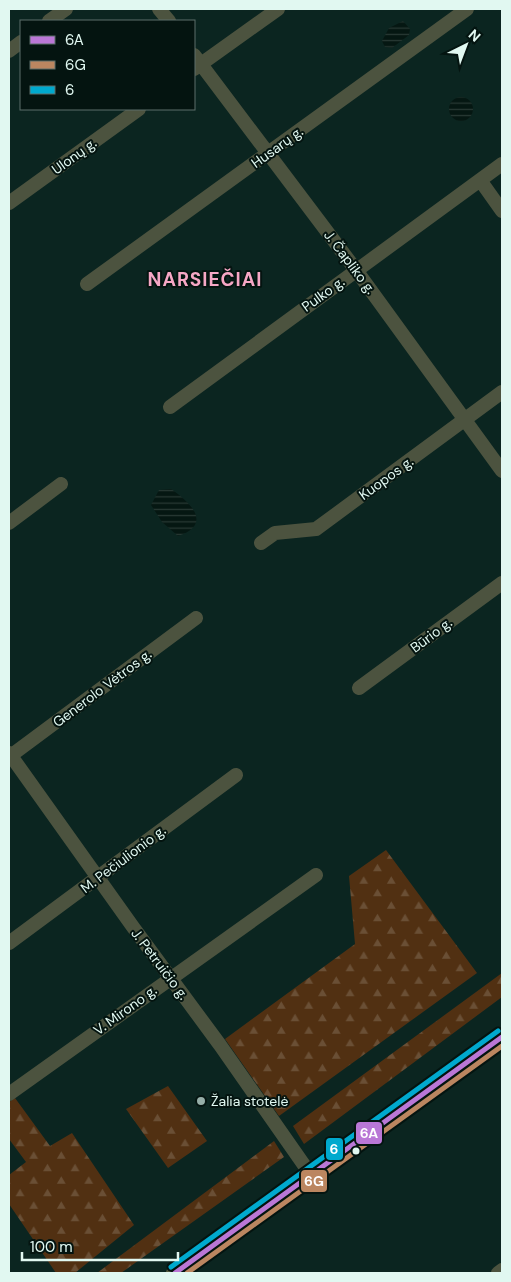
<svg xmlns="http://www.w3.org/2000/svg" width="511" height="1282" font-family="'DM Sans',sans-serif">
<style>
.forest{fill:url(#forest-firs)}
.water{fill:url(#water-rules)}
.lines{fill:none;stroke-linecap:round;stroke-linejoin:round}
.minor{stroke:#4c533f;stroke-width:14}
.major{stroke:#52593f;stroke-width:18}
.bus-1-casing{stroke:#041410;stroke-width:9}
.bus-2-casing{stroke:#041410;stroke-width:9}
.bus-3-casing{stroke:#041410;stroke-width:9}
.bus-1{stroke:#ba77d6;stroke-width:5}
.bus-2{stroke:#bb8660;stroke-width:5}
.bus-3{stroke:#00a9ce;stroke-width:5}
.poi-dot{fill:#96aea8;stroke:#041410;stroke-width:2}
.bus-dot{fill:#e1f8f1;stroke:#041410;stroke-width:2}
.labels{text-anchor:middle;stroke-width:4;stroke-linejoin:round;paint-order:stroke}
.street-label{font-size:14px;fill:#e1f8f1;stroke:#041410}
.poi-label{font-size:14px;fill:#e1f8f1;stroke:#041410;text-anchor:start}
.district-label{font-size:19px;font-weight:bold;letter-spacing:1px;fill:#f6a7c5;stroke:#041410}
.line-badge{stroke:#041410;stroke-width:2}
.badge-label{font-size:14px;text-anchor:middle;font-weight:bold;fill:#fff}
</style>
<defs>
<pattern id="forest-firs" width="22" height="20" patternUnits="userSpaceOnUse" patternTransform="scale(1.25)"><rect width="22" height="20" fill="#513012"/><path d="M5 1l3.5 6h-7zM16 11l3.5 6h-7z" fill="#6a4f35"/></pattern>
<pattern id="water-rules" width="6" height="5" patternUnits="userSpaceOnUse" patternTransform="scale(1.25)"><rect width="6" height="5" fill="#051712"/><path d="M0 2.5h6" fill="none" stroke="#293a35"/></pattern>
</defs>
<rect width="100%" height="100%" fill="#0b2520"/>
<path class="forest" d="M386,850L477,973L279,1116L225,1039L355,944L349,876Z
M502,973V997L304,1144L293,1126Z
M168,1086L207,1141L168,1168L126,1109Z
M15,1098L50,1146L72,1133L134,1225L75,1273H56L9,1204V1175L26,1162L9,1139V1102Z
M274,1141L284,1157L121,1273H97Z"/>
<path class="water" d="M403,21L410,29L409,35L392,48L385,47L382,41L389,28Z
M449 109a12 12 0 1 1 24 0a12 12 0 1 1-24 0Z
M171,489C191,503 213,524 178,536L162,522L151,505L159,490Z"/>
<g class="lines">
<path class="minor" d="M159,9L169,21
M49,21L66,9
M9,51L21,42
M194,55L356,270L502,471
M194,69L278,9
M480,180L502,211
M9,203L139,109
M87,284L467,9
M170,407L502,164
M9,523L61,484
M261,543L275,533L316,529L502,392
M359,688L502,583
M9,753L133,927L220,1045L311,1175
M9,757L196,618
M9,943L236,775
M9,1094L316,875
M498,1273L502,1270"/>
<path class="major" d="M175,1273L502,1037"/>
<defs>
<path id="bus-1" d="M175,1273L502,1037"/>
<path id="bus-2" d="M187,1273L502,1046"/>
<path id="bus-3" d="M171,1267L498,1031"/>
</defs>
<use href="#bus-1" class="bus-1-casing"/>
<use href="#bus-2" class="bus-2-casing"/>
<use href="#bus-3" class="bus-3-casing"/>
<use href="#bus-1" class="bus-1"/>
<use href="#bus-2" class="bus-2"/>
<use href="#bus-3" class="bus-3"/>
</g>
<circle class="poi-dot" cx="201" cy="1101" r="5"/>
<circle class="bus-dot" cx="356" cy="1151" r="4.5"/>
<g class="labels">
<g class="street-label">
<text transform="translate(277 147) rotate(-36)" y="5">Husarų g.</text>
<text transform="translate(74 156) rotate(-36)" y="5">Ulonų g.</text>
<text transform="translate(350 262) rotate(53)" y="5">J. Čapliko g.</text>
<text transform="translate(323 294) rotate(-36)" y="5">Pulko g.</text>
<text transform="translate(386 478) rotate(-36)" y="5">Kuopos g.</text>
<text transform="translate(431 635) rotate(-37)" y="5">Būrio g.</text>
<text transform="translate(102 688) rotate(-37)" y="5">Generolo Vėtros g.</text>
<text transform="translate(123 859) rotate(-37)" y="5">M. Pečiulionio g.</text>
<text transform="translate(160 964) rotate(53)" y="5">J. Petruičio g.</text>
<text transform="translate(125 1010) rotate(-36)" y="5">V. Mirono g.</text>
</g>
<g class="poi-label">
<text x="211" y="1106">Žalia stotelė</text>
</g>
<g class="district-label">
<text x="205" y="286">NARSIEČIAI</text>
</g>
</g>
<g class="line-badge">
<rect x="355" y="1121" width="28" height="24" rx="5" fill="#ba77d6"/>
<rect x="325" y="1137" width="19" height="24" rx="5" fill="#00a9ce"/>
<rect x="300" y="1169" width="28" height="24" rx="5" fill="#bb8660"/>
</g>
<g class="badge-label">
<text x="369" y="1138">6A</text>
<text x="334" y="1154">6</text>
<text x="314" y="1186">6G</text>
</g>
<rect width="511" height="1282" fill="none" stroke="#e1f8f1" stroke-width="20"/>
<rect x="20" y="20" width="175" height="90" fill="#041410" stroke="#5c6f6a"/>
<rect x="30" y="36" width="25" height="8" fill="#ba77d6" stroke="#5c6f6a"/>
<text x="65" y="45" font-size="15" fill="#e1f8f1">6A</text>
<rect x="30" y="61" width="25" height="8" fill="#bb8660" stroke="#5c6f6a"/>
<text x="65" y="70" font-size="15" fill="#e1f8f1">6G</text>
<rect x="30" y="86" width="25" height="8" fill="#00a9ce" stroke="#5c6f6a"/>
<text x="65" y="95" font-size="15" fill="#e1f8f1">6</text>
<g transform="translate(466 45) rotate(42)" stroke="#041410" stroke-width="4" paint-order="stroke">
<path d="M0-4L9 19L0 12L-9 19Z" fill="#e1f8f1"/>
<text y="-8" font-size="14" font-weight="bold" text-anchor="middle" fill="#e1f8f1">N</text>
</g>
<path d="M22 1252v8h156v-8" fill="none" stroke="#e1f8f1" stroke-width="2.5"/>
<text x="30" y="1252" font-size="15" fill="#e1f8f1" stroke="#041410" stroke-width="4" paint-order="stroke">100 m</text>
</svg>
